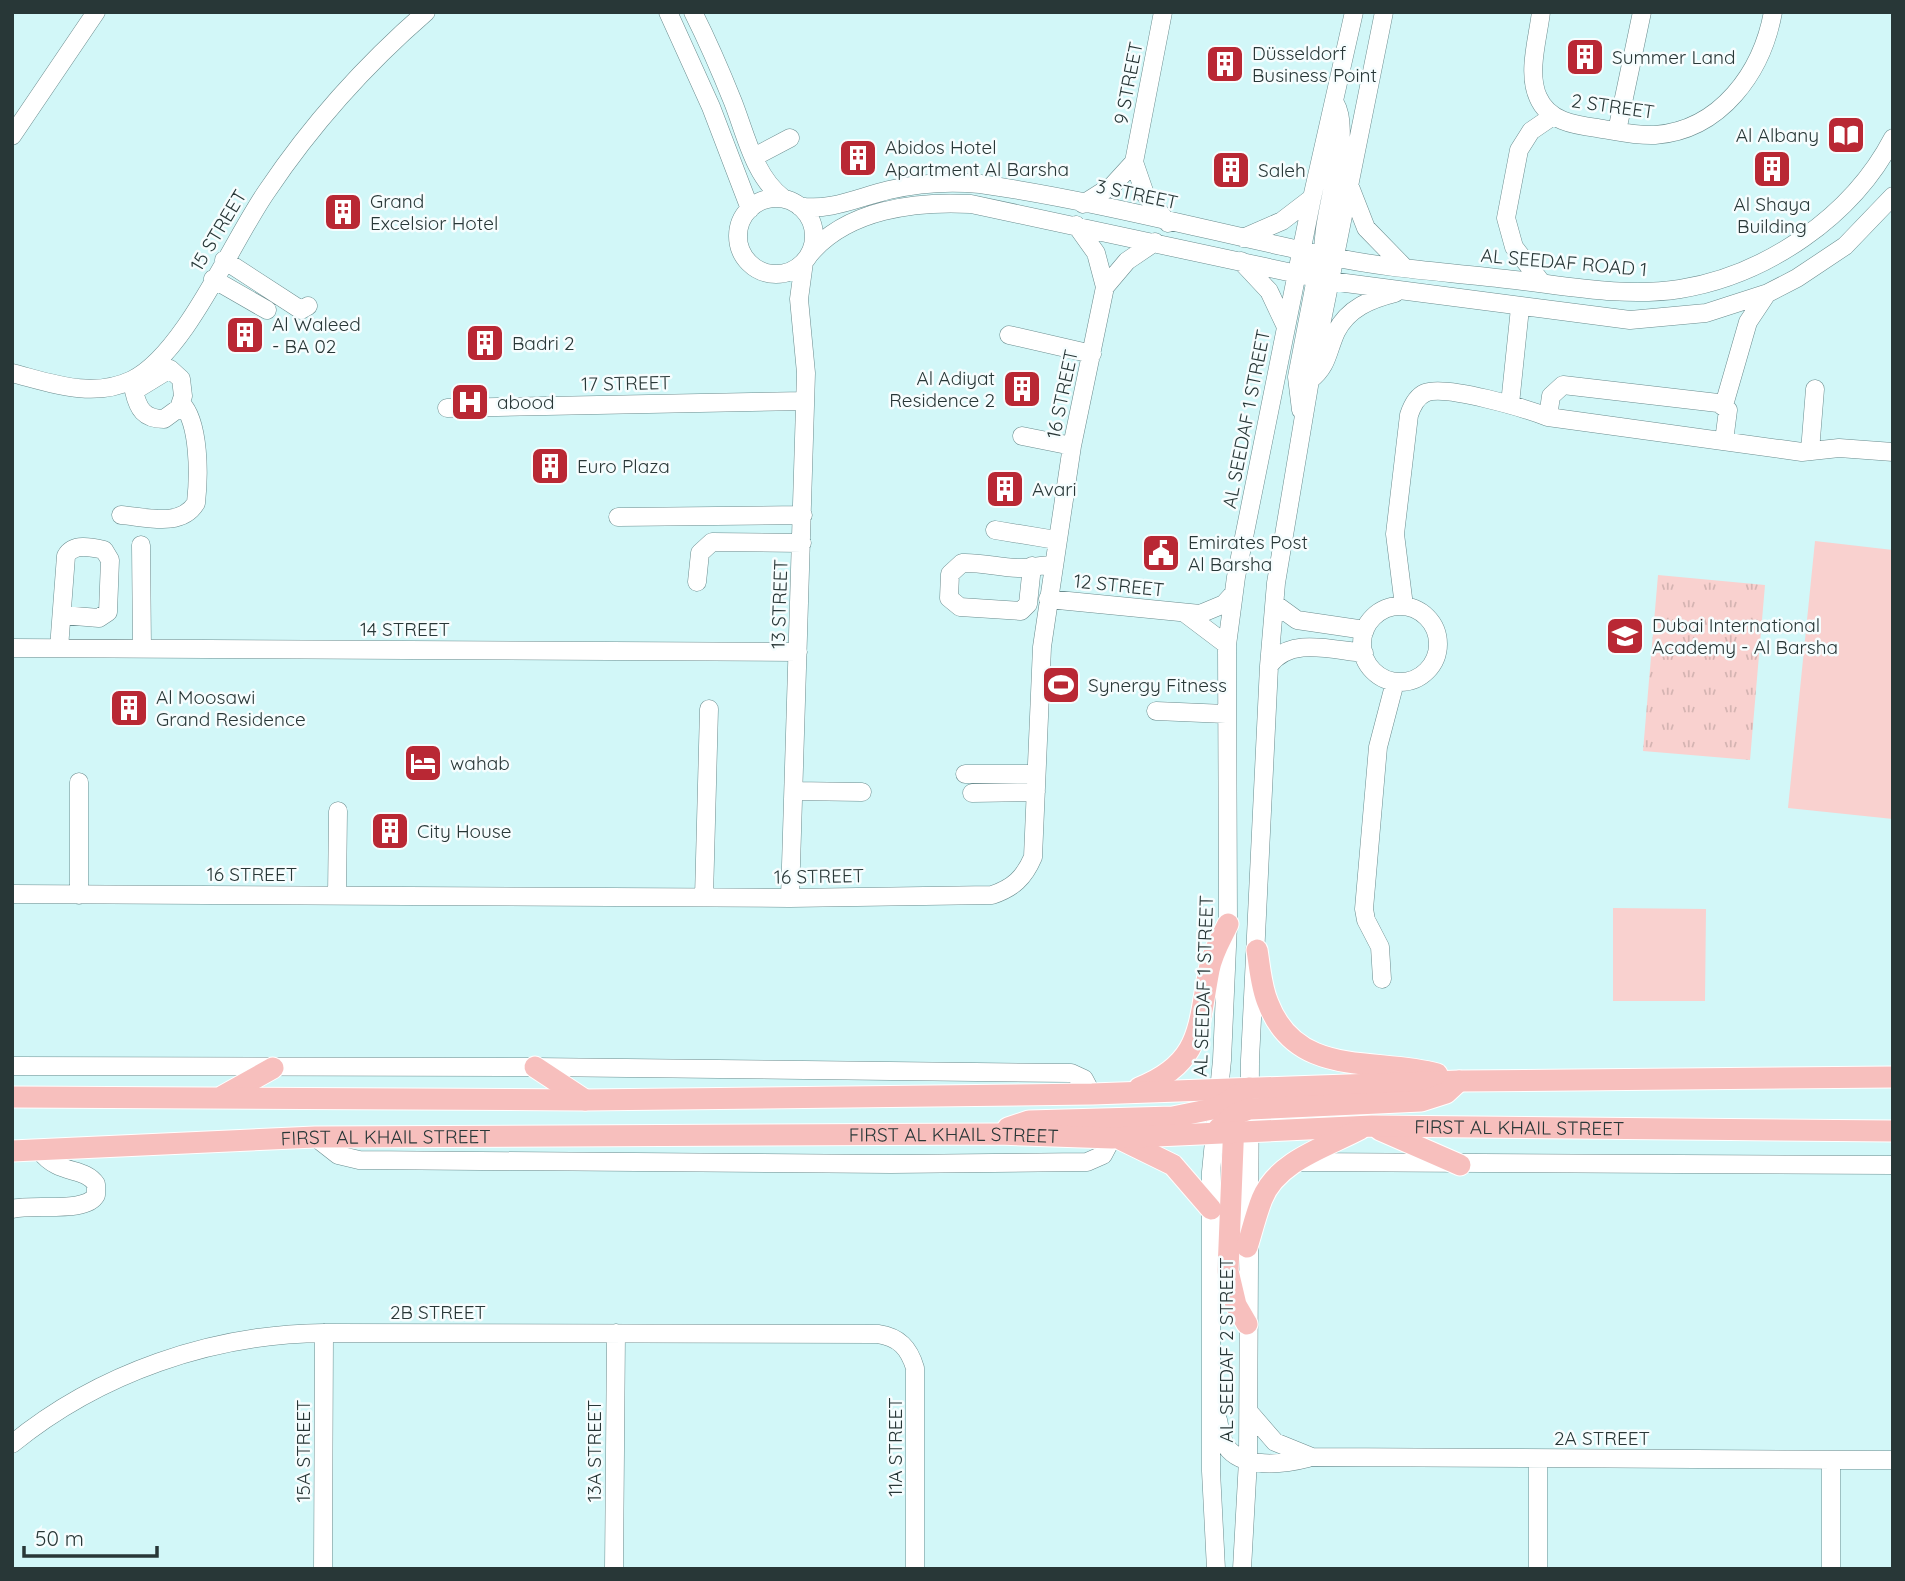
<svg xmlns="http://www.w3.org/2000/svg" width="1905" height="1581" font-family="Quicksand,sans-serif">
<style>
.grass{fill:url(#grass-tufts)}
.pitch{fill:#f9d1cf}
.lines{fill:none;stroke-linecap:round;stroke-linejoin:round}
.minor-casing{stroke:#6b8c8e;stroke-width:19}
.major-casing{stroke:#fff;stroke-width:23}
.minor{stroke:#fff;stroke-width:18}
.major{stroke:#f7bfbd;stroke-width:21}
.labels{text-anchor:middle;stroke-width:5;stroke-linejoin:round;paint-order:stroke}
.poi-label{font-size:19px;fill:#283737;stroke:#f6fdfe;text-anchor:start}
.street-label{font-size:19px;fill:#283737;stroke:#f6fdfe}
</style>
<defs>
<pattern id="grass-tufts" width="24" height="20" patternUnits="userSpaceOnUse" patternTransform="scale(1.75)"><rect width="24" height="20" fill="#f9d1cf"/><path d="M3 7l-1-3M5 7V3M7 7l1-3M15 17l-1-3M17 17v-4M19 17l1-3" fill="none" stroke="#d5b4b2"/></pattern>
</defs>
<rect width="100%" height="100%" fill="#d2f7f8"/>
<path class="grass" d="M1658,575L1765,585L1750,760L1643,751Z"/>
<path class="pitch" d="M1815,541L1893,550V819L1788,808Z
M1613,908L1706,909L1705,1001H1613Z"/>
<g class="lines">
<defs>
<path id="minor" d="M668,12L711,107L750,209
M693,12C708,42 721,72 733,102C746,135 754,176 783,198
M1163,12L1134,162L1145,194L1168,223
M1541,12C1538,38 1527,73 1538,97C1548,121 1574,125 1597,128C1616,131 1636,136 1655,135C1721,130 1762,72 1773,12
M1617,131L1642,12
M12,136L96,12
M754,157L790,138
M1350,187L1366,228L1403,266
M738 236a38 38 0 1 1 76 0a38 38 0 1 1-76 0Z
M1083,204L1113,185L1134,162
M799,206C829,212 859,197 889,190C919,183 949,181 980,184C1098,201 1216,233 1333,257C1389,269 1449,272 1506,279C1563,285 1622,298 1680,289C1766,275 1852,217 1893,138
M1243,238L1282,221L1312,198
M809,255C847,209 916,201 971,204L1330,281L1630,320L1706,313L1768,293L1797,278L1845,246L1893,196
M224,260L301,310L308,306
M1241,261L1269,291L1286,327
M1324,264C1317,220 1355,137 1335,103
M213,279L267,310
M1542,283L1514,247L1506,218L1519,150L1531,131L1553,116
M1105,287L1127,261L1155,242
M1009,335L1092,354
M170,369L181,379L183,396L179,408L164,419C144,419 138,409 134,391Z
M12,373C51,383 92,399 132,380C185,354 232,241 267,191C312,124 365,65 426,12
M1310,380C1328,366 1327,352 1336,332C1348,308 1371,299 1395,293
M1510,404L1520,308
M1724,405L1748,322L1766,295
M447,408L805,401
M1301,410L1297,377L1316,278L1314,266
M1548,417L1551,396L1563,385L1718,403L1728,410L1724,441
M1022,436L1072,446
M1810,451L1815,389
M121,515C146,517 181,528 196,503C199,477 200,422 181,403
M618,517L803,515
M995,530L1056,540
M141,545L142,649
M1032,566L1028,604L1021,611L960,607L949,598L950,574L962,563C981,562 1000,568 1019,568C1030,568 1041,565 1053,565
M697,582L700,553L712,542L802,543
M1048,599L1200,614L1224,604L1233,594
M1275,604L1297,620L1365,630
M1404,606L1395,534L1409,415C1412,406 1416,397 1425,393C1445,384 1527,409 1548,417L1802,452L1839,448L1893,452
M1362 644a38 38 0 1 1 76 0a38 38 0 1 1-76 0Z
M1186,614L1227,645
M12,648L798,652
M59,648L66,556C73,543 91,547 104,550L110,560L108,612L99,618L62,615
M1269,666C1289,636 1332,650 1364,653
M1156,711L1226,714
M965,774H1036
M79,782V895
M794,791L862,792
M972,793L1036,792
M12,894L790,898L992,895C1013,888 1024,878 1033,857L1042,647L1072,446L1105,287L1096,253L1076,225
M337,895L338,811
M704,897L709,709
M790,898L806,373L799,299L804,262
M1382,979L1380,947L1366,920L1364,909L1378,747L1395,682
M12,1066L535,1067L1071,1073L1084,1079L1092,1094
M315,1137L338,1155L359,1160L891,1164L1087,1162L1103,1155L1112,1138
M1298,1162L1893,1165
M12,1209C33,1203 86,1214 96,1195V1184C84,1166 59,1176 40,1151
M1249,1412L1275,1442L1312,1457L1893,1460
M1218,1420C1220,1429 1221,1439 1226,1446C1242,1470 1285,1464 1308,1458
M12,1444C99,1373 212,1334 324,1333L878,1334C899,1337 909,1348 915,1368V1569
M1831,1460V1569
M323,1569L324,1333
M614,1569L616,1333
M1216,1569L1211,1471V1172L1222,1060L1228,924L1227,645L1236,577L1312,198L1354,12
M1242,1569L1248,1460L1250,1060L1269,666L1276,583L1310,380L1384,12
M1538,1569V1459"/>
<g id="major">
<path d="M1257,950C1260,968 1261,987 1268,1003C1297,1079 1375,1057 1437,1074"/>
<path d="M535,1067L585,1100"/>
<path d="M1139,1088C1202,1063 1198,1027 1209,970C1212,953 1221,939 1228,924"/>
<path d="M223,1096L273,1068"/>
<path d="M12,1097L585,1100L1092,1094L1459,1081L1893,1077"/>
<path d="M1234,1121L1228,1271L1236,1305L1247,1324"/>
<path d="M1008,1128L1029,1121L1173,1117L1217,1108L1249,1088"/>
<path d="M1218,1129L1235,1114L1249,1109L1421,1101L1446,1093L1459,1081"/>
<path d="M1380,1130L1460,1165"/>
<path d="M1122,1140L1173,1165L1211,1209"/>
<path id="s1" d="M12,1151L315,1137L998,1134L1112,1138L1372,1126L1893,1131"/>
<path d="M1247,1247C1252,1231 1256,1214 1262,1199C1277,1161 1326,1147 1360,1129"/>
</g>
</defs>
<use href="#minor" class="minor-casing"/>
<use href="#major" class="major-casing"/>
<use href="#minor" class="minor"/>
<use href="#major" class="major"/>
</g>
<defs>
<symbol id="building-square" viewBox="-11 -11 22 22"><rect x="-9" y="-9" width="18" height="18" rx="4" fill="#b92834" stroke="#f6fdfe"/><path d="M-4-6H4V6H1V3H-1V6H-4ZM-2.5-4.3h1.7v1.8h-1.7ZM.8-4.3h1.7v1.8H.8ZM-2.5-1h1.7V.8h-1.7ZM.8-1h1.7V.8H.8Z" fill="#fff"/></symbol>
<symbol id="library-square" viewBox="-11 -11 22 22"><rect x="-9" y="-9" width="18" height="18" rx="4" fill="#b92834" stroke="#f6fdfe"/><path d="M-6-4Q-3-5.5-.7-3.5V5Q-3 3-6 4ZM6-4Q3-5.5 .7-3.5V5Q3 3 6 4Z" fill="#fff"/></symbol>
<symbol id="hospital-square" viewBox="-11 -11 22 22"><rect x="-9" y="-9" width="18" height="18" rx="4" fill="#b92834" stroke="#f6fdfe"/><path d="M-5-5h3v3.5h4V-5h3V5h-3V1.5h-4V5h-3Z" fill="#fff"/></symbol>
<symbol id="civic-square" viewBox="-11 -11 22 22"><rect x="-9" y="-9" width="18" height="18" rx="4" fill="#b92834" stroke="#f6fdfe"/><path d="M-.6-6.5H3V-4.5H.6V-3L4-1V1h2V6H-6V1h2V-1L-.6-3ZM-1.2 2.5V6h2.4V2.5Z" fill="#fff"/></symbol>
<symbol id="school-square" viewBox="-11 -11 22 22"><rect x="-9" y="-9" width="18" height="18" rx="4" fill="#b92834" stroke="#f6fdfe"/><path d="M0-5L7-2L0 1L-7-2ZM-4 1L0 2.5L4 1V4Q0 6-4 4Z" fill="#fff"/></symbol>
<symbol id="stadium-square" viewBox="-11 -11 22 22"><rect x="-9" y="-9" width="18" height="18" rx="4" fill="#b92834" stroke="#f6fdfe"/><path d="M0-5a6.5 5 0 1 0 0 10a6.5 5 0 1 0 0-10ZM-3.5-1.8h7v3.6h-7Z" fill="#fff"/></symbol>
<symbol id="hotel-square" viewBox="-11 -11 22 22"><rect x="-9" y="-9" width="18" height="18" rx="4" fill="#b92834" stroke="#f6fdfe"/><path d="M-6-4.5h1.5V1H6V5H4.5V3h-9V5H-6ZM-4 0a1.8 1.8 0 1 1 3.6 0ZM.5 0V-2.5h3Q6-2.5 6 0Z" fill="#fff"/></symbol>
</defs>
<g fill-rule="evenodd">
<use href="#building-square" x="1563" y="35" width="44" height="44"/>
<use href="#building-square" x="1203" y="42" width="44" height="44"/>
<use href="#library-square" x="1824" y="113" width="44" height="44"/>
<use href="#building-square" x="836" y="136" width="44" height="44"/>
<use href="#building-square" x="1750" y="147" width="44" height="44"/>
<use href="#building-square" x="1209" y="148" width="44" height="44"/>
<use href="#building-square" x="321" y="190" width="44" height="44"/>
<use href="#building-square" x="223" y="313" width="44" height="44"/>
<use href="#building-square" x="463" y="321" width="44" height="44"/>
<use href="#building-square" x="1000" y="367" width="44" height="44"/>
<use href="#hospital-square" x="448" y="380" width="44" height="44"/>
<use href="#building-square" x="528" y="444" width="44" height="44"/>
<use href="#building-square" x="983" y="467" width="44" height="44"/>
<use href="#civic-square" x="1139" y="531" width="44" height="44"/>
<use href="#school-square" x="1603" y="614" width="44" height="44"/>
<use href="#stadium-square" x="1039" y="663" width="44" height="44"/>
<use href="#building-square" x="107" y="686" width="44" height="44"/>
<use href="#hotel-square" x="401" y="741" width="44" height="44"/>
<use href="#building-square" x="368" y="809" width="44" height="44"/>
</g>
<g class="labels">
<g class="poi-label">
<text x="1252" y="60">Düsseldorf<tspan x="1252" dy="22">Business Point</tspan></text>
<text x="1612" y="64">Summer Land</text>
<text x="1819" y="142" text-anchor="end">Al Albany</text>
<text x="885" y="154">Abidos Hotel<tspan x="885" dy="22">Apartment Al Barsha</tspan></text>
<text x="1258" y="177">Saleh</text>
<text x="370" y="208">Grand<tspan x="370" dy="22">Excelsior Hotel</tspan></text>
<text x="1772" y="211" text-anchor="middle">Al Shaya<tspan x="1772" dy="22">Building</tspan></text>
<text x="272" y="331">Al Waleed<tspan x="272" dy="22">- BA 02</tspan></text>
<text x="512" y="350">Badri 2</text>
<text x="995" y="385" text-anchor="end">Al Adiyat<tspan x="995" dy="22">Residence 2</tspan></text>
<text x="497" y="409">abood</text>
<text x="577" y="473">Euro Plaza</text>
<text x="1032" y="496">Avari</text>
<text x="1188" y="549">Emirates Post<tspan x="1188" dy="22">Al Barsha</tspan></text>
<text x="1652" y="632">Dubai International<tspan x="1652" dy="22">Academy - Al Barsha</tspan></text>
<text x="1088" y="692">Synergy Fitness</text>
<text x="156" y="704">Al Moosawi<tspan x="156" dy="22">Grand Residence</tspan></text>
<text x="450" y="770">wahab</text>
<text x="417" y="838">City House</text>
</g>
<g class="street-label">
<text transform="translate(1128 83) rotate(-79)" y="7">9 STREET</text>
<text transform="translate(1613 106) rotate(8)" y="7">2 STREET</text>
<text transform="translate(1137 194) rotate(12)" y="7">3 STREET</text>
<text transform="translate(218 230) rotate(-59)" y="7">15 STREET</text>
<text transform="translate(1564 262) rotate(5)" y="7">AL SEEDAF ROAD 1</text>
<text transform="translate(626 383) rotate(-1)" y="7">17 STREET</text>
<text transform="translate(1062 394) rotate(-78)" y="7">16 STREET</text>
<text transform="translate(1246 419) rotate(-79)" y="7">AL SEEDAF 1 STREET</text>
<text transform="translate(1119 585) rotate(6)" y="7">12 STREET</text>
<text transform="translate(779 604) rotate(-88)" y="7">13 STREET</text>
<text x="405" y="636">14 STREET</text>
<text x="252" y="881">16 STREET</text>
<text transform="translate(819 876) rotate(-1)" y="7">16 STREET</text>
<text transform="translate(1203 986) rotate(-88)" y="7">AL SEEDAF 1 STREET</text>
<text dy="7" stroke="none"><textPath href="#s1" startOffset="1508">FIRST AL KHAIL STREET</textPath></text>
<text dy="7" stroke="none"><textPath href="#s1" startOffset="942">FIRST AL KHAIL STREET</textPath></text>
<text dy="7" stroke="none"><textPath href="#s1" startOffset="374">FIRST AL KHAIL STREET</textPath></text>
<text x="438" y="1319">2B STREET</text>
<text transform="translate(1226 1350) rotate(-90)" y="7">AL SEEDAF 2 STREET</text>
<text x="1602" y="1445">2A STREET</text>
<text transform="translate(895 1447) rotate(-90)" y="7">11A STREET</text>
<text transform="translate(303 1451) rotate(-90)" y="7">15A STREET</text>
<text transform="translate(594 1451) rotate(-90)" y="7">13A STREET</text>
</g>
</g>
<rect width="1905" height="1581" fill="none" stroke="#283737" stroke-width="28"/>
<path d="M24 1546v10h133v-10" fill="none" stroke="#283737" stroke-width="3.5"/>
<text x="35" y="1546" font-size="21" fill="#283737" stroke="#f6fdfe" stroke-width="5" paint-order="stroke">50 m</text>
</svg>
